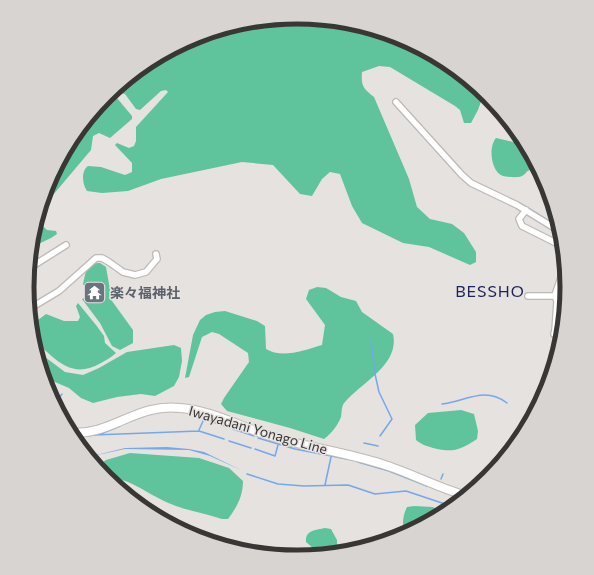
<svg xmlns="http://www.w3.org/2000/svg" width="594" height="575" font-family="Commissioner,'Noto Sans JP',sans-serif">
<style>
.forest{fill:#5fc49b}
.water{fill:#73a8eb}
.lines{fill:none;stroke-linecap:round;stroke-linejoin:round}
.stream{stroke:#73a8eb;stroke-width:1.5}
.minor-casing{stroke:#bdb9b6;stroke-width:8}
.secondary-casing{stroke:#bdb9b6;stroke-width:10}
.minor{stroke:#fff;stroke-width:5.5}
.secondary{stroke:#fff;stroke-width:8}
.labels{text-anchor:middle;stroke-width:3;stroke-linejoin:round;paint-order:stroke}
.worship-label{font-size:14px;font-weight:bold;fill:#5b616d;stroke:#e6e2df;text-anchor:start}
.street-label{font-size:14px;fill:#383736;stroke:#e6e2df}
.quarter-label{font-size:16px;letter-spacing:1px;fill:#1c225a;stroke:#e6e2df}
.rim{fill:none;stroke:#383736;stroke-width:5}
</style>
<rect width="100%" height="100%" fill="#e6e2df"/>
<path class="forest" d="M297,17L317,21L350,22L401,38L447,63L484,93L478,110L471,123H464L460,110L455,106L390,67L379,66L362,72C361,86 363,88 374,97L409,179L417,207L430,219L452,224L464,233L476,252V262L470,265L429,247L403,243L362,223L352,206L340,174L330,172L322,179L312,196L300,194L273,165L242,162L161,179L128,191L102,193L87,191C82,184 81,171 88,166L101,167L125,175L132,172V163L115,145L117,143L129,148L134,146L136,141V127L168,92L166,90L161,91L140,110L136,109L125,94L118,93L117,98L132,116V119L110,138L99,133L93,136L91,150L53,195L47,199H43C64,127 125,66 194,38C227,24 262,20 297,17Z
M496,138L526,145L545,180L530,170C526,171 526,174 522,176C519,178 507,177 503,176C491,172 488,147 496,138Z
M36,220L47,230L56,231L57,234L51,238L30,248Z
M100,263L106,267L112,301L133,330V343L120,350L112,346L100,323L82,299L86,297L93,301L101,295L99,289L96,287L83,285C85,275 86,262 100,263Z
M317,287L326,288L341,297L356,301L362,312L393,334C400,365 361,383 345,402C341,406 342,412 341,417C338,425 331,434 324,439L290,428L227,411L221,404L224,398L249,362L248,353L219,334L212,332L202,337L189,377L185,378L193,335L200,320L206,315L215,312L225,311L257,321L265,326L266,349C282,359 305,350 322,345L325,325L306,299L309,290Z
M78,303L96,325L104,336L105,343L116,353C112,357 106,360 101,363C69,381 55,357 32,339L30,327L36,326L38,320L46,314L64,321H78L80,317L76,306Z
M174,345L181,348L182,361L179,377L174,386L155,396L141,394L117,397L93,403L81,398L69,388L43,377L41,370L45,357L65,372L83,375L99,368L127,352Z
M461,410L474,414L478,431L477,439C460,450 453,453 433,448C427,446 422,445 416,440L415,425L428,413Z
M130,453L199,458L229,468L243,481C243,496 237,507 228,519H222C205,513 187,511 171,504C150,496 126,475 105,478L96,467L106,460Z
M414,506L433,507L436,509L435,519L408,534L404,532C402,523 403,515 407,507Z
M325,528L331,529L337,540V554L322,556L306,542C305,530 316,530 325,528Z"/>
<path class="water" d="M167,447L189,449L204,452L243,471L210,456L189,450L125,449L88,457L125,448Z"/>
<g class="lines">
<path class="stream" d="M528,208L560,228
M371,340L375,374L379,392L392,419L380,436
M54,404L62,394
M442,404C466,401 485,386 507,403
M67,429H68
M233,429L254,436
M199,430L204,419L228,427
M98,435L120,426
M73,438L94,435L199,431L224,439
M258,438L295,449L347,459
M229,441L251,448
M364,443L378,446
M255,449L275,456L278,445
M358,462L389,471L427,486
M247,474L278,484L304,486L348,485L375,494L406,491L445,504
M441,479L443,474
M325,485L331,457"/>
<defs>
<path id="minor" d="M396,102L462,175L471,183L517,205L561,232
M526,210L519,219L522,226L564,247
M28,269L66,245
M528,296H556
M29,309L59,291L96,258H102L109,262L123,272L135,275L146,272L157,259L156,254
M555,330L557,302L555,295L565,266
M554,334L555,330L564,324"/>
<path id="secondary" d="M70,433C113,435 136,403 180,408C210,410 239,426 267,435C305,447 344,452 382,464C411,473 438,488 467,496"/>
</defs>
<use href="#minor" class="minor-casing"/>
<use href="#secondary" class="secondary-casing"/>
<use href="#minor" class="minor"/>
<use href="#secondary" class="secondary"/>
</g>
<defs>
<symbol id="temple-square" viewBox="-11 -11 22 22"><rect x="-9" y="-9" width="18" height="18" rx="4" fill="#6b7280" stroke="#e6e2df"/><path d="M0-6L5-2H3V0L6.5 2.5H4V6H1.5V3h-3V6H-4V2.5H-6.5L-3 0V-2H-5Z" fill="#fff"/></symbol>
</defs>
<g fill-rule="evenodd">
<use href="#temple-square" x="82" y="280" width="25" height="25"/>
</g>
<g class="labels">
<g class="worship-label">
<text x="110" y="298">楽々福神社</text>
</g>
<g class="street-label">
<text transform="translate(258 430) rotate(16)" y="5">Iwayadani Yonago Line</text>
</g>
<g class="quarter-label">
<text x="490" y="297">BESSHO</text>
</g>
</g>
<path d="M0 0H594V575H0ZM34 287a263 263 0 1 1 526 0a263 263 0 1 1-526 0Z" fill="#d8d4d1" fill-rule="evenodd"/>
<path class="rim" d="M34 287a263 263 0 1 1 526 0a263 263 0 1 1-526 0Z"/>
</svg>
